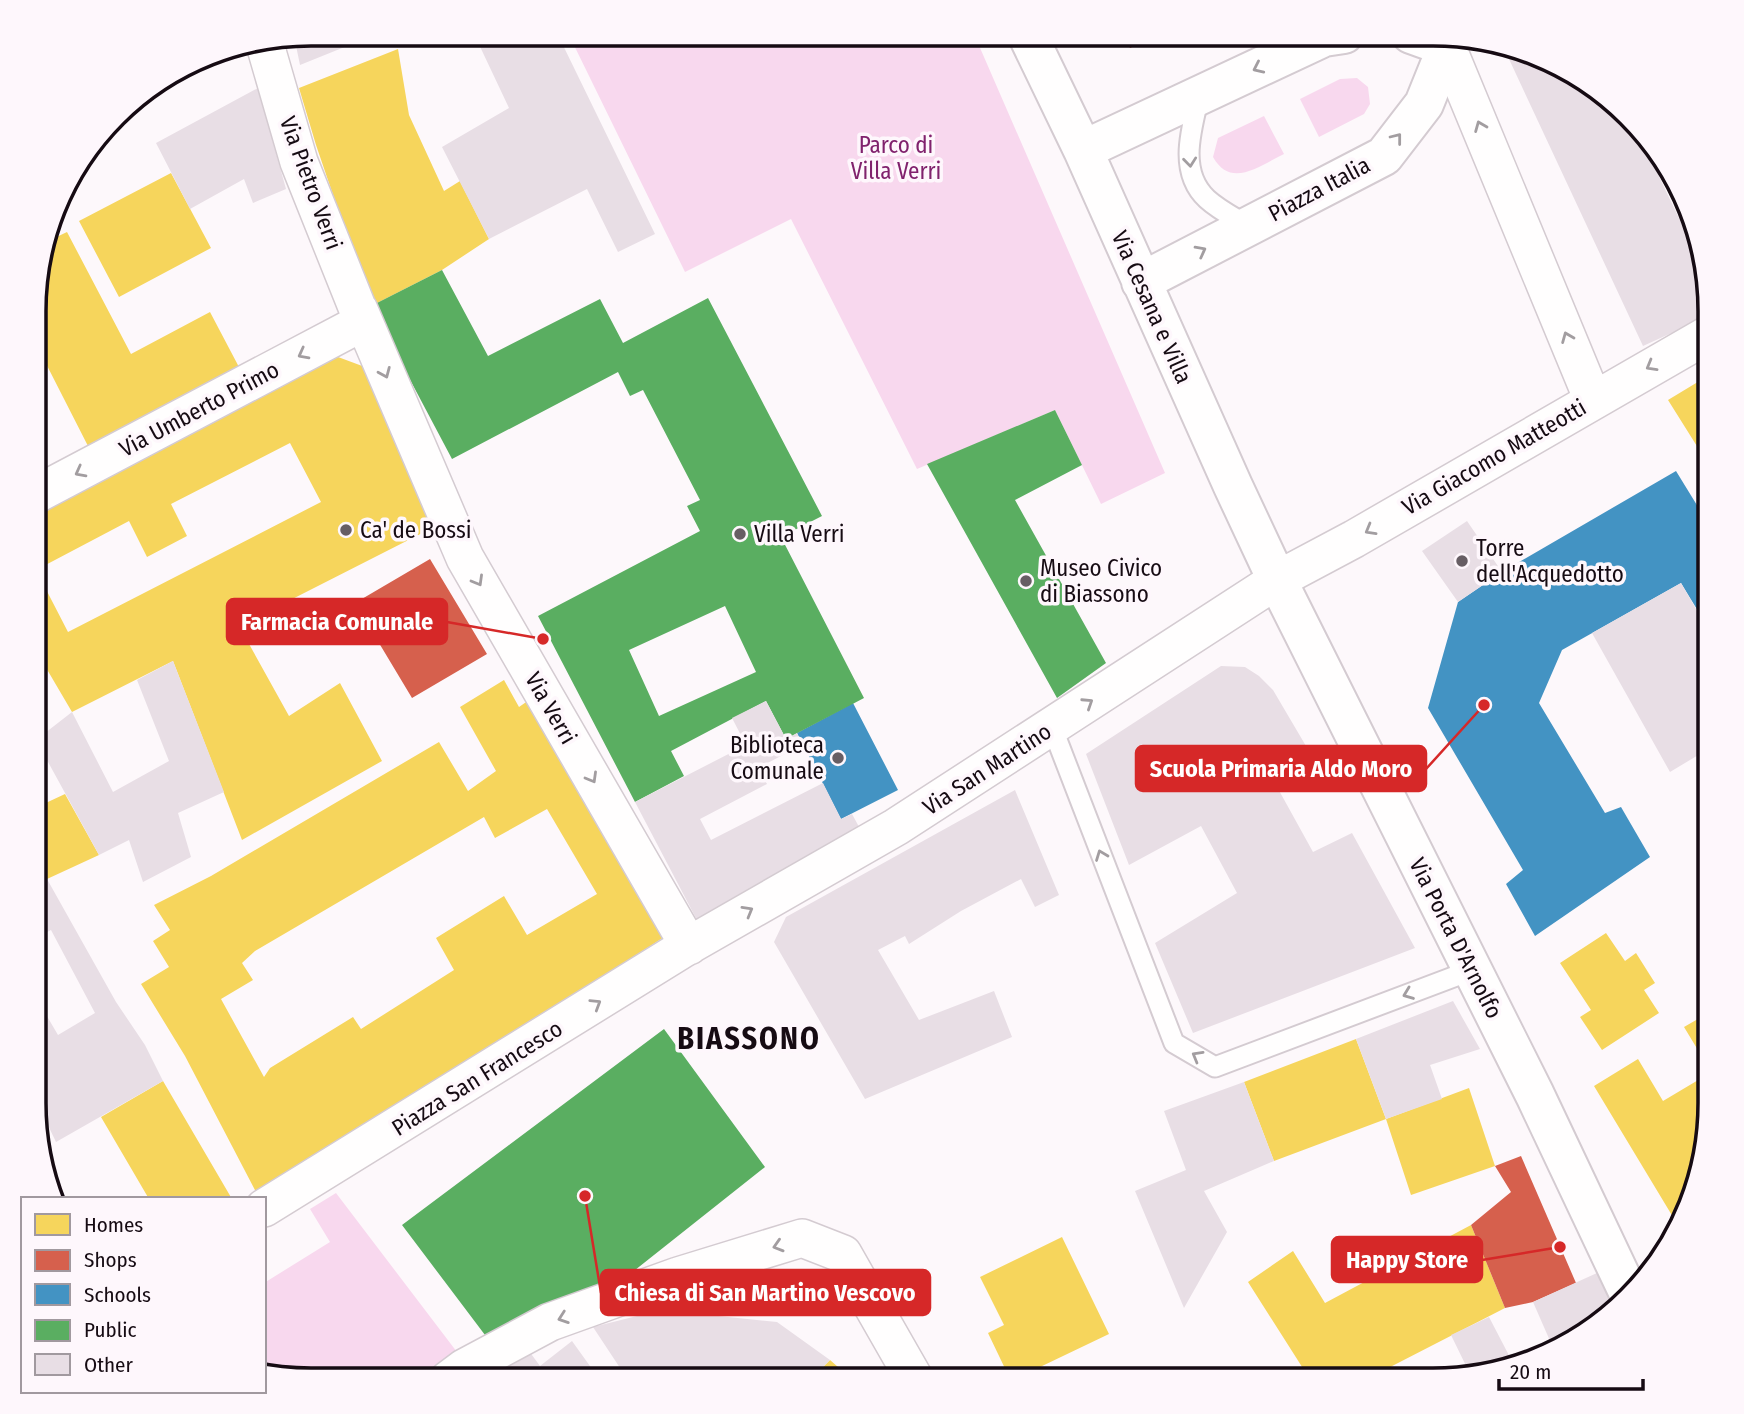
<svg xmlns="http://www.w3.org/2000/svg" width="1744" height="1414" font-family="'Fira Sans Condensed',sans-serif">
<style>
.green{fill:#f8d8ee}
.homes{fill:#f6d55c;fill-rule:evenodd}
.shops{fill:#d6604d}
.schools{fill:#4393c3}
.public{fill:#5aae61;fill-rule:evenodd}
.building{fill:#e8dee5}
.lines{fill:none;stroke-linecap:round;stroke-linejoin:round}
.lane-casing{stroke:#d4cbd1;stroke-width:23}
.street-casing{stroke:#d4cbd1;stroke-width:40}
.secondary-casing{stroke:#d4cbd1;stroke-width:42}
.lane{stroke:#fffefe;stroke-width:19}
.street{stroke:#fffefe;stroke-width:37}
.secondary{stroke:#fffefe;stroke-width:38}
.oneway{stroke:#a29da0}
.poi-dot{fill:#675e64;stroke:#fef7fc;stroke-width:2.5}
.labels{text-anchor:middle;stroke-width:7;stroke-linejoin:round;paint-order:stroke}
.park-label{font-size:23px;fill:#80226d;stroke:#fef7fc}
.street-label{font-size:23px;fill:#160b13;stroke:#fef7fc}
.poi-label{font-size:23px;fill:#160b13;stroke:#fef7fc;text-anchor:start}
.district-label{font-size:30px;font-weight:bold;letter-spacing:2px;fill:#160b13;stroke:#fef7fc}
.rim{fill:none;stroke:#160b13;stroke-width:3.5}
.leader{fill:none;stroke:#d62828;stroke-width:2.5}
.callout-dot{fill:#d62828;stroke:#fef7fc;stroke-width:2.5}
.callout{fill:#d62828;stroke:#d62828;stroke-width:2.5}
.callout-label{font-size:24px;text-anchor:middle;font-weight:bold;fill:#fff}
</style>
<rect width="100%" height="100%" fill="#fdf8fb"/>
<path class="green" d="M568,33L974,34L1165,473L1101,504L1055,410L917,469L791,219L685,272Z
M1357,78L1368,87L1370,104L1364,114L1319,137L1300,99L1340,79Z
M1264,116L1284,154C1259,166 1231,189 1213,157L1218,138Z
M336,1193L460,1356L429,1380H292L264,1374V1283L330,1242L310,1209Z"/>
<path class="homes" d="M398,49L409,115L444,191L460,181L489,239L442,270L371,306L316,145L299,88Z
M171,173L211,248L119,297L79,221Z
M67,232L131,354L210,312L240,369L89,448L36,344V274L46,242Z
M338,357L373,370L438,525L239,626L289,716L340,683L382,761L242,840L173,661L72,712L35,649V512ZM290,443L321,502L68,632L36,570L129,521L147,557L187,536L171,504Z
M1711,374V444L1700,451L1668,400Z
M504,680L519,707L532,698L672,932L500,1043L257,1194L185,1056L141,984L169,967L153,941L170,930L154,905L211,876L439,742L468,791L496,771L460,707ZM547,809L597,894L527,935L504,896L436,938L454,970L361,1029L353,1017L270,1068L264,1077L221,999L253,980L242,963L255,951L484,817L495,838Z
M65,794L99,855L34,885L35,808Z
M1606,933L1625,961L1636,953L1655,983L1644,990L1659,1013L1602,1050L1580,1017L1591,1010L1560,963Z
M1710,1012V1070L1684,1027Z
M1356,1039L1386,1119L1274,1161L1244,1082Z
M1638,1059L1663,1101L1710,1073V1122L1690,1210L1679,1227L1594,1086Z
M163,1081L232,1199H149L101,1117Z
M1469,1088L1495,1166L1411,1195L1386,1119Z
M1471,1225L1505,1308L1363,1381H1311L1248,1282L1293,1251L1325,1303Z
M1062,1237L1109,1334L1011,1381L988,1333L1004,1325L980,1277Z
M830,1360L853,1380H810Z"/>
<path class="shops" d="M1123,34H1160L1130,48Z
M430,559L487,654L412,698L355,603Z
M1521,1156L1576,1283L1533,1302L1505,1308L1471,1225L1511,1192L1495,1166Z"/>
<path class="schools" d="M1676,471L1711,528V602L1698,611L1681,583L1562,650L1539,703L1605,813L1621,807L1650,857L1535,936L1506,884L1523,870L1428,708L1458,602L1502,572Z
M853,703L898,790L841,819L797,733Z"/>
<path class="public" d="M442,270L488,356L600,299L623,343L708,298L822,516L781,537L864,698L786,739L766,701L671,751L684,776L635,802L538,616L700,531L687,506L700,500L643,390L630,396L618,372L452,459L371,306ZM725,606L756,672L659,716L629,650Z
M1055,410L1082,465L1015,500L1106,663L1057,698L927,464Z
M664,1029L765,1167L625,1278L485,1335L402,1225Z"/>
<path class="building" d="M310,33H355L357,42L300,65L294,36Z
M479,33H557L655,234L618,252L587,189L489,239L442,147L509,108L475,36Z
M1526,51L1540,54L1629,114L1702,266L1711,315L1643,346L1509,59Z
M258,88L286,189L253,203L244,179L190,209L156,143Z
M1467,521L1502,572L1458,602L1422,551Z
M1681,583L1711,635L1710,748L1670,772L1592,633Z
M173,661L224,792L178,813L191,857L143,882L129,840L99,855L36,740L72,712L113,792L169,761L137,680Z
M1221,666L1245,667L1259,676L1273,690L1316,763L1276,785L1313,852L1352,833L1415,948L1193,1033L1155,943L1237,893L1201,826L1129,865L1086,754Z
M766,701L786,739L797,733L802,745L758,768L767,784L700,819L711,840L823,783L841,819L852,814L864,836L698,922L635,802L746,745L732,718Z
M1015,790L1059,895L1035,907L1021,879L961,911L909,944L905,936L878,950L919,1020L994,991L1012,1037L865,1099L774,942L786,917Z
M47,879L116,1002L145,1045L163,1081L56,1142L34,1096V994L58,1035L95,1013L51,930L34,939V885Z
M1453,1001L1480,1049L1430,1065L1442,1099L1386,1119L1356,1039Z
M1244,1082L1274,1161L1204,1191L1227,1232L1184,1308L1135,1191L1186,1170L1164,1111Z
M1597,1273L1614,1310L1554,1350L1533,1302Z
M661,1310L777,1322L830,1360L810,1380H736L720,1368L701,1380H628L593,1327Z
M1489,1317L1514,1365L1470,1374L1451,1335Z
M572,1341L600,1380H488L529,1351L540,1366Z"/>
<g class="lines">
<defs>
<path id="lane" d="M1199,97C1191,130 1178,172 1207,199C1219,210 1235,218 1248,226
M1052,727L1174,1043L1215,1067L1472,970"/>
<path id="street" d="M1447,47L1593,400
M359,310L465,558L689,946
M35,495L363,322L299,162L264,41
M264,1208L681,950L896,827L1277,580L1354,539L1711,333
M448,1380L464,1368L550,1322L678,1276L802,1238L843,1254L915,1380"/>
<path id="secondary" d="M1027,34L1083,150L1233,486L1277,580L1535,1095L1631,1298
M1411,34L1447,47
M1083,150L1324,37L1344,34
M1141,282L1384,156L1424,104L1447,47"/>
</defs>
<use href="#lane" class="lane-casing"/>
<use href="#street" class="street-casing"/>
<use href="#secondary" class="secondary-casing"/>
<use href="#lane" class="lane"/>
<use href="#street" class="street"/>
<use href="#secondary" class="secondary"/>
</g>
<defs><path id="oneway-chevron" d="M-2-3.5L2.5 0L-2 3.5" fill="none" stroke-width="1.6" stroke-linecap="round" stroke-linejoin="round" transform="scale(1.75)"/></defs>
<g class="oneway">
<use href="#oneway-chevron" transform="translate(1258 68) rotate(155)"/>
<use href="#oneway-chevron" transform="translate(1480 126) rotate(-112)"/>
<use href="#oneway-chevron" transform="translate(1397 138) rotate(-52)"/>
<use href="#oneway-chevron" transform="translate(1190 162) rotate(84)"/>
<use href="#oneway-chevron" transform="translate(1201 251) rotate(-28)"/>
<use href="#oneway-chevron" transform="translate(1567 337) rotate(-112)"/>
<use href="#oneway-chevron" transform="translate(303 354) rotate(152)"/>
<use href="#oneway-chevron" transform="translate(1651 366) rotate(150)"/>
<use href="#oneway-chevron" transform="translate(385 373) rotate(67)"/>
<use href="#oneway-chevron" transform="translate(80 472) rotate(152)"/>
<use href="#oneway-chevron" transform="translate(1370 530) rotate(150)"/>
<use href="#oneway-chevron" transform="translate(478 581) rotate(60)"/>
<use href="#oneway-chevron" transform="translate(1088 703) rotate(-33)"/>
<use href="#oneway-chevron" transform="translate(592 778) rotate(60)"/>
<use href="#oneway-chevron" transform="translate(1101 855) rotate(-111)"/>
<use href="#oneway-chevron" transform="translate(748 911) rotate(-30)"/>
<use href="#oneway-chevron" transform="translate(1408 994) rotate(159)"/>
<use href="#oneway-chevron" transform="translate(596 1004) rotate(-32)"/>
<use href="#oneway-chevron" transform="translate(1197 1056) rotate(-150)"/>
<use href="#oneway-chevron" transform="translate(778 1246) rotate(163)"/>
<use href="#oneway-chevron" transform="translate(563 1318) rotate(161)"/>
</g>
<g class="poi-dot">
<circle cx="346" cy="530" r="7"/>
<circle cx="740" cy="534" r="7"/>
<circle cx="1462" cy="561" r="7"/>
<circle cx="1026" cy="581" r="7"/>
<circle cx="838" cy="758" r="7"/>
</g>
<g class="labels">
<g class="park-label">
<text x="896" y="153">Parco di<tspan x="896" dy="26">Villa Verri</tspan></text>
</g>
<g class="street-label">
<text transform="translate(311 183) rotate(70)" y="8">Via Pietro Verri</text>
<text transform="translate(1319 189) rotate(-28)" y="8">Piazza Italia</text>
<text transform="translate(1152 307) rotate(66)" y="8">Via Cesana e Villa</text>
<text transform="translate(199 409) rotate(-28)" y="8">Via Umberto Primo</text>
<text transform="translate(1494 457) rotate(-30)" y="8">Via Giacomo Matteotti</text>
<text transform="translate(551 708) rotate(60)" y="8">Via Verri</text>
<text transform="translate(987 769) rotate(-33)" y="8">Via San Martino</text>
<text transform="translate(1456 938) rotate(63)" y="8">Via Porta D'Arnolfo</text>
<text transform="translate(477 1078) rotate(-32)" y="8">Piazza San Francesco</text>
</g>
<g class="poi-label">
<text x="360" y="538">Ca' de Bossi</text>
<text x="754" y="542">Villa Verri</text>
<text x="1476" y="556">Torre<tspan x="1476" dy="26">dell'Acquedotto</tspan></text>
<text x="1040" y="576">Museo Civico<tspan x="1040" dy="26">di Biassono</tspan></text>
<text x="824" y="753" text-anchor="end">Biblioteca<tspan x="824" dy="26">Comunale</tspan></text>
</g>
<g class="district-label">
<text x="749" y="1049">BIASSONO</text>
</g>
</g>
<path d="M0 0H1744V1414H0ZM311 46H1433A265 265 0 0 1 1698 311V1103A265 265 0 0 1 1433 1368H311A265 265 0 0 1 46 1103V311A265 265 0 0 1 311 46Z" fill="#fef7fc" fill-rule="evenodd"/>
<path class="rim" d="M311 46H1433A265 265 0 0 1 1698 311V1103A265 265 0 0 1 1433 1368H311A265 265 0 0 1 46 1103V311A265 265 0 0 1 311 46Z"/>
<path class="leader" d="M543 639L447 622M1484 705L1426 769M1560 1247L1482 1260M585 1196L601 1293"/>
<g class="callout-dot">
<circle cx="543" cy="639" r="7"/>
<circle cx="1484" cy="705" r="7"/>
<circle cx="1560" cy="1247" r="7"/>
<circle cx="585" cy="1196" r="7"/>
</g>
<g class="callout">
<rect x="227" y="599" width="220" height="45" rx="7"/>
<rect x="1136" y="746" width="290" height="45" rx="7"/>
<rect x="1332" y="1237" width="150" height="45" rx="7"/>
<rect x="601" y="1270" width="329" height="45" rx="7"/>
</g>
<g class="callout-label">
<text x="337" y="630">Farmacia Comunale</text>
<text x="1281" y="777">Scuola Primaria Aldo Moro</text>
<text x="1407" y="1268">Happy Store</text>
<text x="765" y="1301">Chiesa di San Martino Vescovo</text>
</g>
<rect x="21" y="1197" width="245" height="196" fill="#fef7fc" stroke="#a1999f" stroke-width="2"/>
<rect x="35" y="1214" width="35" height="21" fill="#f6d55c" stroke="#a1999f" stroke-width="2"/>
<text x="84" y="1232" font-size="21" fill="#160b13">Homes</text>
<rect x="35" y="1250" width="35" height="21" fill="#d6604d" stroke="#a1999f" stroke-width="2"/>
<text x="84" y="1267" font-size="21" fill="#160b13">Shops</text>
<rect x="35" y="1284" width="35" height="21" fill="#4393c3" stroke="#a1999f" stroke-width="2"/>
<text x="84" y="1302" font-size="21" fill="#160b13">Schools</text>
<rect x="35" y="1320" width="35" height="21" fill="#5aae61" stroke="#a1999f" stroke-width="2"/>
<text x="84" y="1337" font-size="21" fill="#160b13">Public</text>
<rect x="35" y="1354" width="35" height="21" fill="#e8dee5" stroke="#a1999f" stroke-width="2"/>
<text x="84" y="1372" font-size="21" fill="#160b13">Other</text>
<path d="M1499 1379v10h144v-10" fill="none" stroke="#160b13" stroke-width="3.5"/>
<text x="1510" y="1379" font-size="21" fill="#160b13" stroke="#fef7fc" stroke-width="5" paint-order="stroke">20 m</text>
</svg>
